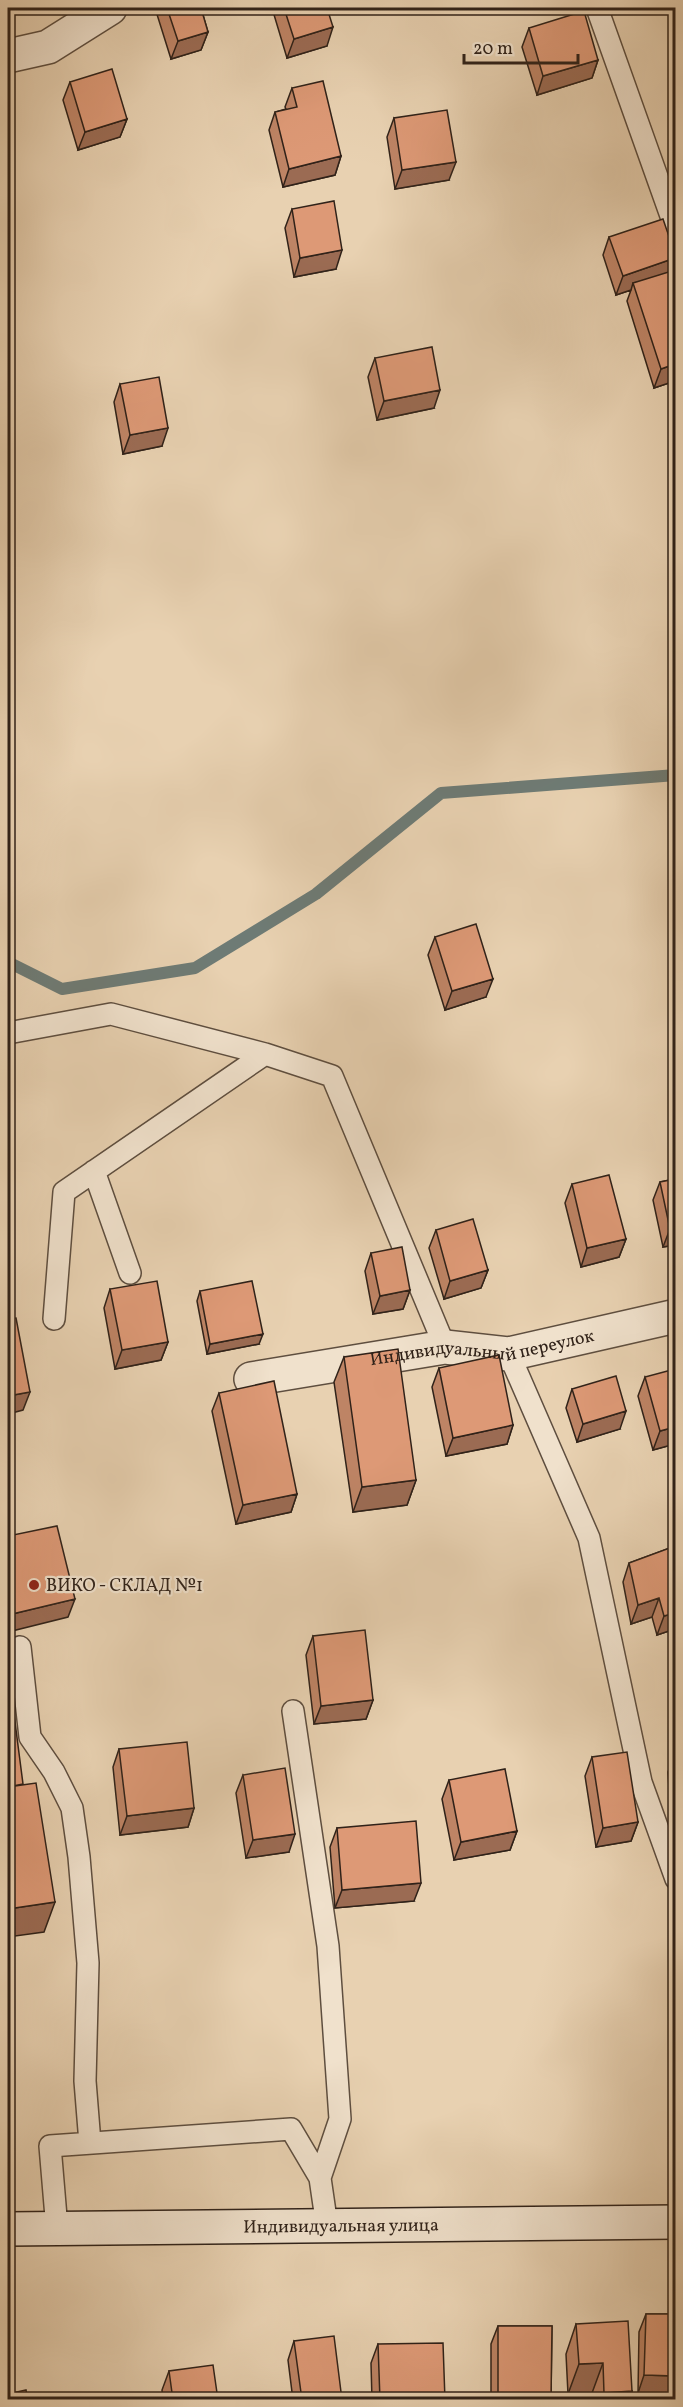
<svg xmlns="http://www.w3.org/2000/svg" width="683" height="2407" font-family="Vollkorn,serif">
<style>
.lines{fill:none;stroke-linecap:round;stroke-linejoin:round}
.stream{stroke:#6e7b75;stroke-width:12}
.lane-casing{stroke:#5e4e3f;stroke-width:24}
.street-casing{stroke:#5e4e3f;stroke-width:36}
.secondary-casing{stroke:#302219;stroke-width:36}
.lane{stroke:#f0e1cc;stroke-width:21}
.street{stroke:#f0e1cc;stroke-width:33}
.secondary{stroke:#f0e1cc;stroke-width:33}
.wall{fill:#be8465;stroke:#302219;stroke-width:1.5}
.shaded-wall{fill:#9b6b53;stroke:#302219;stroke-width:1.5}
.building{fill:#dd9976;stroke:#302219;stroke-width:1.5}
.poi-dot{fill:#8f2418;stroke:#f0e1cc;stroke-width:2}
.labels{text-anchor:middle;stroke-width:4.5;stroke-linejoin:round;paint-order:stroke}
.street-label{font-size:18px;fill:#302219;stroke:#f0e1cc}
.poi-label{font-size:18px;fill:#302219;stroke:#f0e1cc;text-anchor:start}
</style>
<rect width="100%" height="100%" fill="#e8d1b1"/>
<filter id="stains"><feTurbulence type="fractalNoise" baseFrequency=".00333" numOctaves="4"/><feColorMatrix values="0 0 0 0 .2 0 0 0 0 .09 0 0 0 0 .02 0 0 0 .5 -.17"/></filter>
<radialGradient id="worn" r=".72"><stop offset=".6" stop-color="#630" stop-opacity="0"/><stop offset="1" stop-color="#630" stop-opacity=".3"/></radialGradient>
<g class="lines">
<path class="stream" d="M8,962L62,989L195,968L316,894L441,793L676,775"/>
<defs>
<path id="lane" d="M597,8L676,230
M8,1033L111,1014L265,1054L332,1076L445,1347
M94,1171L130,1273
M54,1319L64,1192L265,1054
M509,1354L589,1538L641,1782L676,1879
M20,1647L30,1737L54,1772L72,1808L79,1857L88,1963L85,2081L90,2143
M293,1711L328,1946L340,2119L320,2178
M57,2229L50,2146L291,2129L320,2178L327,2226"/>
<g id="street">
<path d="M8,56L48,47L110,8"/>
<path id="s1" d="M251,1379L445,1347L509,1354L676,1316"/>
</g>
<g id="secondary">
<path id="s2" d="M8,2229L676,2222"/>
</g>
</defs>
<use href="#lane" class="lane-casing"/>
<use href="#street" class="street-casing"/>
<use href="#secondary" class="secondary-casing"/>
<use href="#lane" class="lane"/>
<use href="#street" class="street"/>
<use href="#secondary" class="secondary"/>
</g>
<path class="wall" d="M155,8H201L208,32L201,50L171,59Z
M272,8H327V46L287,58Z
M529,28L598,60L592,78L537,95L522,47Z
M70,82L127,119L120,137L78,150L63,100Z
M292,88L341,156L335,175L283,187L269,130L275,112L286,109L285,107Z
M394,118L449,180L395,189L387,137Z
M292,209L336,269L294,277L285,228Z
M609,237L675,261L672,271L675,270V381L654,388L627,301L631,290L616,295L603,255Z
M375,358L434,408L377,420L368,377Z
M120,384L162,446L123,454L114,402Z
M435,937L486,997L445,1010L428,955Z
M675,1179V1245L663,1247L653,1200L660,1182Z
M572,1184L626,1239L619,1257L581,1267L565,1203Z
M436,1230L488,1270L481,1288L444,1299L429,1248Z
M371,1253L410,1290L403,1309L373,1314L365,1271Z
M110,1289L168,1342L161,1360L115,1369L104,1308Z
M200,1291L259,1344L207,1354L197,1301Z
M344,1357L416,1480L407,1505L353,1512L334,1382Z
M439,1368L513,1425L507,1444L446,1456L432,1387Z
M645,1377L675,1444L653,1450L638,1396Z
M572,1389L620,1429L577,1442L566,1408Z
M219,1393L297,1494L291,1512L236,1524L212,1411Z
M675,1546V1629L657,1635L652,1617L631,1624L623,1582L629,1563Z
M313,1636L373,1700L366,1719L314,1724L306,1655Z
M119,1749L194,1808L188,1827L120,1835L113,1767Z
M674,1754H675V1822H671L668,1772Z
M592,1757L638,1822L631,1841L596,1847L585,1776Z
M243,1775L289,1852L246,1858L236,1793Z
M449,1780L517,1831L510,1850L454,1860L442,1799Z
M337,1828L414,1901L335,1908L330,1847Z
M646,2314H675L638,2393L639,2332Z
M576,2324L632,2391L629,2400H592V2393L568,2394L566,2354Z
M498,2326H552L551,2400H491V2344Z
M294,2341L342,2400H293L288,2360Z
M378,2344L445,2400H372L371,2363Z
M169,2371L218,2400H163L162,2390Z"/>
<path class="shaded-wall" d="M333,27L327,46L287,58L294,39Z
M208,32L201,50L171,59L178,41Z
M598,60L592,78L537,95L543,76Z
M127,119L120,137L78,150L85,132Z
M341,156L335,175L283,187L289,169Z
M456,162L449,180L395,189L402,170Z
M342,250L336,269L294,277L300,258Z
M675,258V261L670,277L633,283L631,290L616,295L623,276Z
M675,364V381L654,388L661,369Z
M440,390L434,408L377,420L384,401Z
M168,428L162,446L123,454L130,435Z
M493,979L486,997L445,1010L452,991Z
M675,1228V1245L663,1247L670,1229Z
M626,1239L619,1257L581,1267L587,1248Z
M488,1270L481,1288L444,1299L450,1281Z
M410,1290L403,1309L373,1314L380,1296Z
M263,1334L259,1344L207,1354L210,1344Z
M168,1342L161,1360L115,1369L122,1350Z
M30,1392L23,1410L8,1414V1396Z
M626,1411L620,1429L577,1442L583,1424Z
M513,1425L507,1444L446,1456L453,1438Z
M675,1427V1444L653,1450L660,1431Z
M416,1480L407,1505L353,1512L362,1487Z
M297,1494L291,1512L236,1524L243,1505Z
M659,1598L652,1617L631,1624L638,1605Z
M75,1599L68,1617L8,1632V1615Z
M675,1613V1629L657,1635L664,1616Z
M373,1700L366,1719L314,1724L321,1706Z
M194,1808L188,1827L120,1835L127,1816Z
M675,1809V1822H671Z
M638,1822L631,1841L596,1847L603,1828Z
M517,1831L510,1850L454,1860L461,1842Z
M295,1834L289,1852L246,1858L253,1840Z
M421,1883L414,1901L335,1908L342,1890Z
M55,1902L44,1932L8,1937V1909Z
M603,2363L592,2393L568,2394L579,2364Z
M644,2375L675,2376V2394L638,2393Z
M632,2391L629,2400H602L604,2393Z
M498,2399H551L498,2400Z"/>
<path class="building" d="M167,8H201L208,32L178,41Z
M284,8H327L333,27L294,39Z
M584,11L598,60L543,76L529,28Z
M112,69L127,119L85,132L70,82Z
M323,81L341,156L289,169L275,112L297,107L292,88Z
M447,110L456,162L402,170L394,118Z
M334,201L342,250L300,258L292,209Z
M663,219L675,254V258L623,276L609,237Z
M675,270V364L661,369L633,283Z
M432,347L440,390L384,401L375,358Z
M159,377L168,428L130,435L120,384Z
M476,924L493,979L452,991L435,937Z
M609,1175L626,1239L587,1248L572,1184Z
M675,1179V1228L670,1229L660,1182Z
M473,1219L488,1270L450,1281L436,1230Z
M402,1247L410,1290L380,1296L371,1253Z
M157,1281L168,1342L122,1350L110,1289Z
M252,1281L263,1334L210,1344L200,1291Z
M16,1318L30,1392L8,1396V1319Z
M398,1349L416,1480L362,1487L344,1357Z
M499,1355L513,1425L453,1438L439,1368Z
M675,1369V1427L660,1431L645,1377Z
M616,1376L626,1411L583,1424L572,1389Z
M274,1381L297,1494L243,1505L219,1393Z
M57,1526L75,1599L8,1615V1536Z
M675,1546V1613L664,1616L659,1598L638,1605L629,1563Z
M365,1630L373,1700L321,1706L313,1636Z
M8,1668L23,1784L8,1787Z
M187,1742L194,1808L127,1816L119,1749Z
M627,1752L638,1822L603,1828L592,1757Z
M285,1768L295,1834L253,1840L243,1775Z
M505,1769L517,1831L461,1842L449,1780Z
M36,1783L55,1902L8,1909V1787Z
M416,1821L421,1883L342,1890L337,1828Z
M646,2314H675V2376L644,2375Z
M628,2321L632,2391L604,2393L603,2363L579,2364L576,2324Z
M498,2326H552L551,2399H498Z
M334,2336L342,2400H302L294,2341Z
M443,2343L445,2400H380L378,2344Z
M213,2365L218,2400H173L169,2371Z
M26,2390L28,2400H8V2394Z"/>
<circle class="poi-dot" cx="34" cy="1585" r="6"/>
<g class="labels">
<g class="street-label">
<text dy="6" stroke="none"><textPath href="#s1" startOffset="234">Индивидуальный переулок</textPath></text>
<text dy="6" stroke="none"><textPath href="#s2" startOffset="333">Индивидуальная улица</textPath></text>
</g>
<g class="poi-label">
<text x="46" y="1591">ВИКО - СКЛАД №1</text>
</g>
</g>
<rect width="683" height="2407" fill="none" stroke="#e8d1b1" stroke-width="30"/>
<rect x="9" y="9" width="665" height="2389" fill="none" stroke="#302219" stroke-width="3"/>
<rect x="15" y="15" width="653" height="2377" fill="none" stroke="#302219" stroke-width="1.5"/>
<path d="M464 54v9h114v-9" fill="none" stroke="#302219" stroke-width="3"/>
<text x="473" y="54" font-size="18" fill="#302219" stroke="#f0e1cc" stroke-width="4.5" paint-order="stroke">20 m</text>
<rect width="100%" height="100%" filter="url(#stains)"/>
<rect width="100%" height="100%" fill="url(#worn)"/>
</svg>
